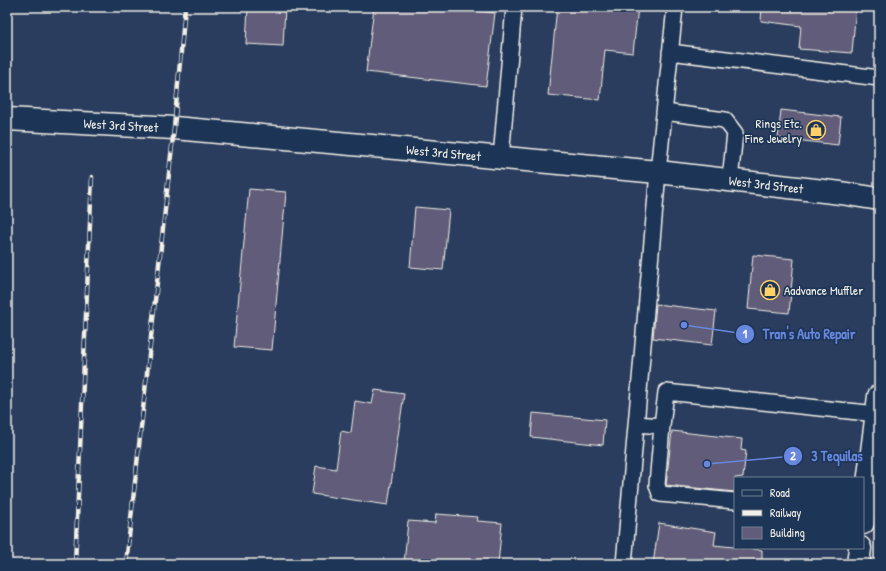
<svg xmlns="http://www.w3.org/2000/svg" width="886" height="571" font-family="'Patrick Hand',sans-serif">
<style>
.building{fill:#605c79;stroke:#f4f1e8}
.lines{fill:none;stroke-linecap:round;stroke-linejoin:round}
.lane-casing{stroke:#f4f1e8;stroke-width:18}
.street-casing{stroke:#f4f1e8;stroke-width:25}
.primary-casing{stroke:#f4f1e8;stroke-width:25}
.lane{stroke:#1d3557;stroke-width:15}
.street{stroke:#1d3557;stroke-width:22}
.primary{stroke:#1d3557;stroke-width:22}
.rail-casing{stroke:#f4f1e8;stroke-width:4.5}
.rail{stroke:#1d3557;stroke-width:3;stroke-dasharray:9;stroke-linecap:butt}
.labels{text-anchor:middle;stroke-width:3.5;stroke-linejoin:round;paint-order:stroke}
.poi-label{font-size:13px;fill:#f4f1e8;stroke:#1d3557;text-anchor:end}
.street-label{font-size:13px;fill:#f4f1e8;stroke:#1d3557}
.leader{fill:none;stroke:#6887de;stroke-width:1.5}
.callout-dot{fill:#6887de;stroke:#1d3557;stroke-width:1.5}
.mark-label{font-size:12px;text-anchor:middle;font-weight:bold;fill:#fff}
.callout-label{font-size:14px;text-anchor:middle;font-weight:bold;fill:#6887de;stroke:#1d3557;stroke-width:3.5;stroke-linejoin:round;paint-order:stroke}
</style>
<rect width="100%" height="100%" fill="#2a3d5e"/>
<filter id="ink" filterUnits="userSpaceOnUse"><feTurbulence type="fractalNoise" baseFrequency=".025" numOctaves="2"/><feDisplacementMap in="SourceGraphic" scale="8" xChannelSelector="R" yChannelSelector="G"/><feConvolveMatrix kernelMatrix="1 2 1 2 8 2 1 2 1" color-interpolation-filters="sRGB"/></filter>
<g filter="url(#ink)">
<path class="building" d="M248,7H285L283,46L246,44Z
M374,7H446L495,13L486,86L366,72Z
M557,7H638L633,53L605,50L600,100L548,95Z
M762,7H856L852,53L799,49L801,26L761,21Z
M781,110L841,117L838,145L778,138Z
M249,189L286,192L272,350L234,347Z
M415,207L449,210L443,270L410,267Z
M753,255L794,259L789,313L748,309Z
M656,304L716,311L712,345L653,338Z
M375,390L404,394L388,505L312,494L316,466L336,469L341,431L351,433L355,401L372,404Z
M533,413L605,420L603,445L531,437Z
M672,431L742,439L741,450L746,451L743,477L735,478V492L666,485Z
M436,514L478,517L477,521L502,523L498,564H404L408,521L435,523Z
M659,523L716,532L714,545L762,550V564H653Z"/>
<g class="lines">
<defs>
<path id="lane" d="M670,52L879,78
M664,112L725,120L735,133L730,180
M501,158L514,7
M636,424L662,426L666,392L877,414
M662,426L657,485L660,494L735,501
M624,564L658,172L675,7"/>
<g id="street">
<path id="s1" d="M7,119L174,128L658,172L841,193L879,199"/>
</g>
<path id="primary" d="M863,523L879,396
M858,564L860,548"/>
</defs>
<use href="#lane" class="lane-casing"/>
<use href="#street" class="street-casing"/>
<use href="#primary" class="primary-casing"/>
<use href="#lane" class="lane"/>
<use href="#street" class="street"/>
<use href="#primary" class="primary"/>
<defs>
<path id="rail" d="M75,564L92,177
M126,564L174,128L185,7"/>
</defs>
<use href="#rail" class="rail-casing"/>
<use href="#rail" class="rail"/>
</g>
</g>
<defs>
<symbol id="shop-ring" viewBox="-11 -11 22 22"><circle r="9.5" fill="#1d3557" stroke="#ffd166" stroke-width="1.5"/><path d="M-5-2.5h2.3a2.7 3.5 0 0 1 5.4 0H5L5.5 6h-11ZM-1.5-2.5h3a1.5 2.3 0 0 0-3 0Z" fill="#ffd166"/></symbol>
</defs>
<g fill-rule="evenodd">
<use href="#shop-ring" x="805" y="119" width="22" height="22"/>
<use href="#shop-ring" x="759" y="279" width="22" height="22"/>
</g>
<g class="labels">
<g class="poi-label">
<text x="802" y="128">Rings Etc.<tspan x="802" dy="15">Fine Jewelry</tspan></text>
<text x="784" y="295" text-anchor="start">Aadvance Muffler</text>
</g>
<g class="street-label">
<text dy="5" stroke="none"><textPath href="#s1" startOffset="114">West 3rd Street</textPath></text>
<text dy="5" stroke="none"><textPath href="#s1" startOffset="438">West 3rd Street</textPath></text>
<text dy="5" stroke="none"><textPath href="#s1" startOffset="762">West 3rd Street</textPath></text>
</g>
</g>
<path class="leader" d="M684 325L745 334M707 464L793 456"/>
<g class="callout-dot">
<circle cx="684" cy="325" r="4"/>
<circle cx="707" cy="464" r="4"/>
<circle cx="745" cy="334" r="10"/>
<circle cx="793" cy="456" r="10"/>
</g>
<g class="mark-label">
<text x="745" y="338">1</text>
<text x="793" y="460">2</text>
</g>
<g class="callout-label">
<text x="809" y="339">Tran's Auto Repair</text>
<text x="837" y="461">3 Tequilas</text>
</g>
<rect width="886" height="571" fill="none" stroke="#1d3557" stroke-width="24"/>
<rect x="12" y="12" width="862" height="547" fill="none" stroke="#f4f1e8" stroke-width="1.5" filter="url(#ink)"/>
<rect x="734" y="477" width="130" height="72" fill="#1d3557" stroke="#738091"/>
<rect x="742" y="490" width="20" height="6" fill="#1d3557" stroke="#738091"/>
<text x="770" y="497" font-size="12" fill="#f4f1e8">Road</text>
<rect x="742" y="510" width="20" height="6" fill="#f4f1e8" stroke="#738091"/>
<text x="770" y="517" font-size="12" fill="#f4f1e8">Railway</text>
<rect x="742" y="527" width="20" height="12" fill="#605c79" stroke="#738091"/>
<text x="770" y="537" font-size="12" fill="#f4f1e8">Building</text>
</svg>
